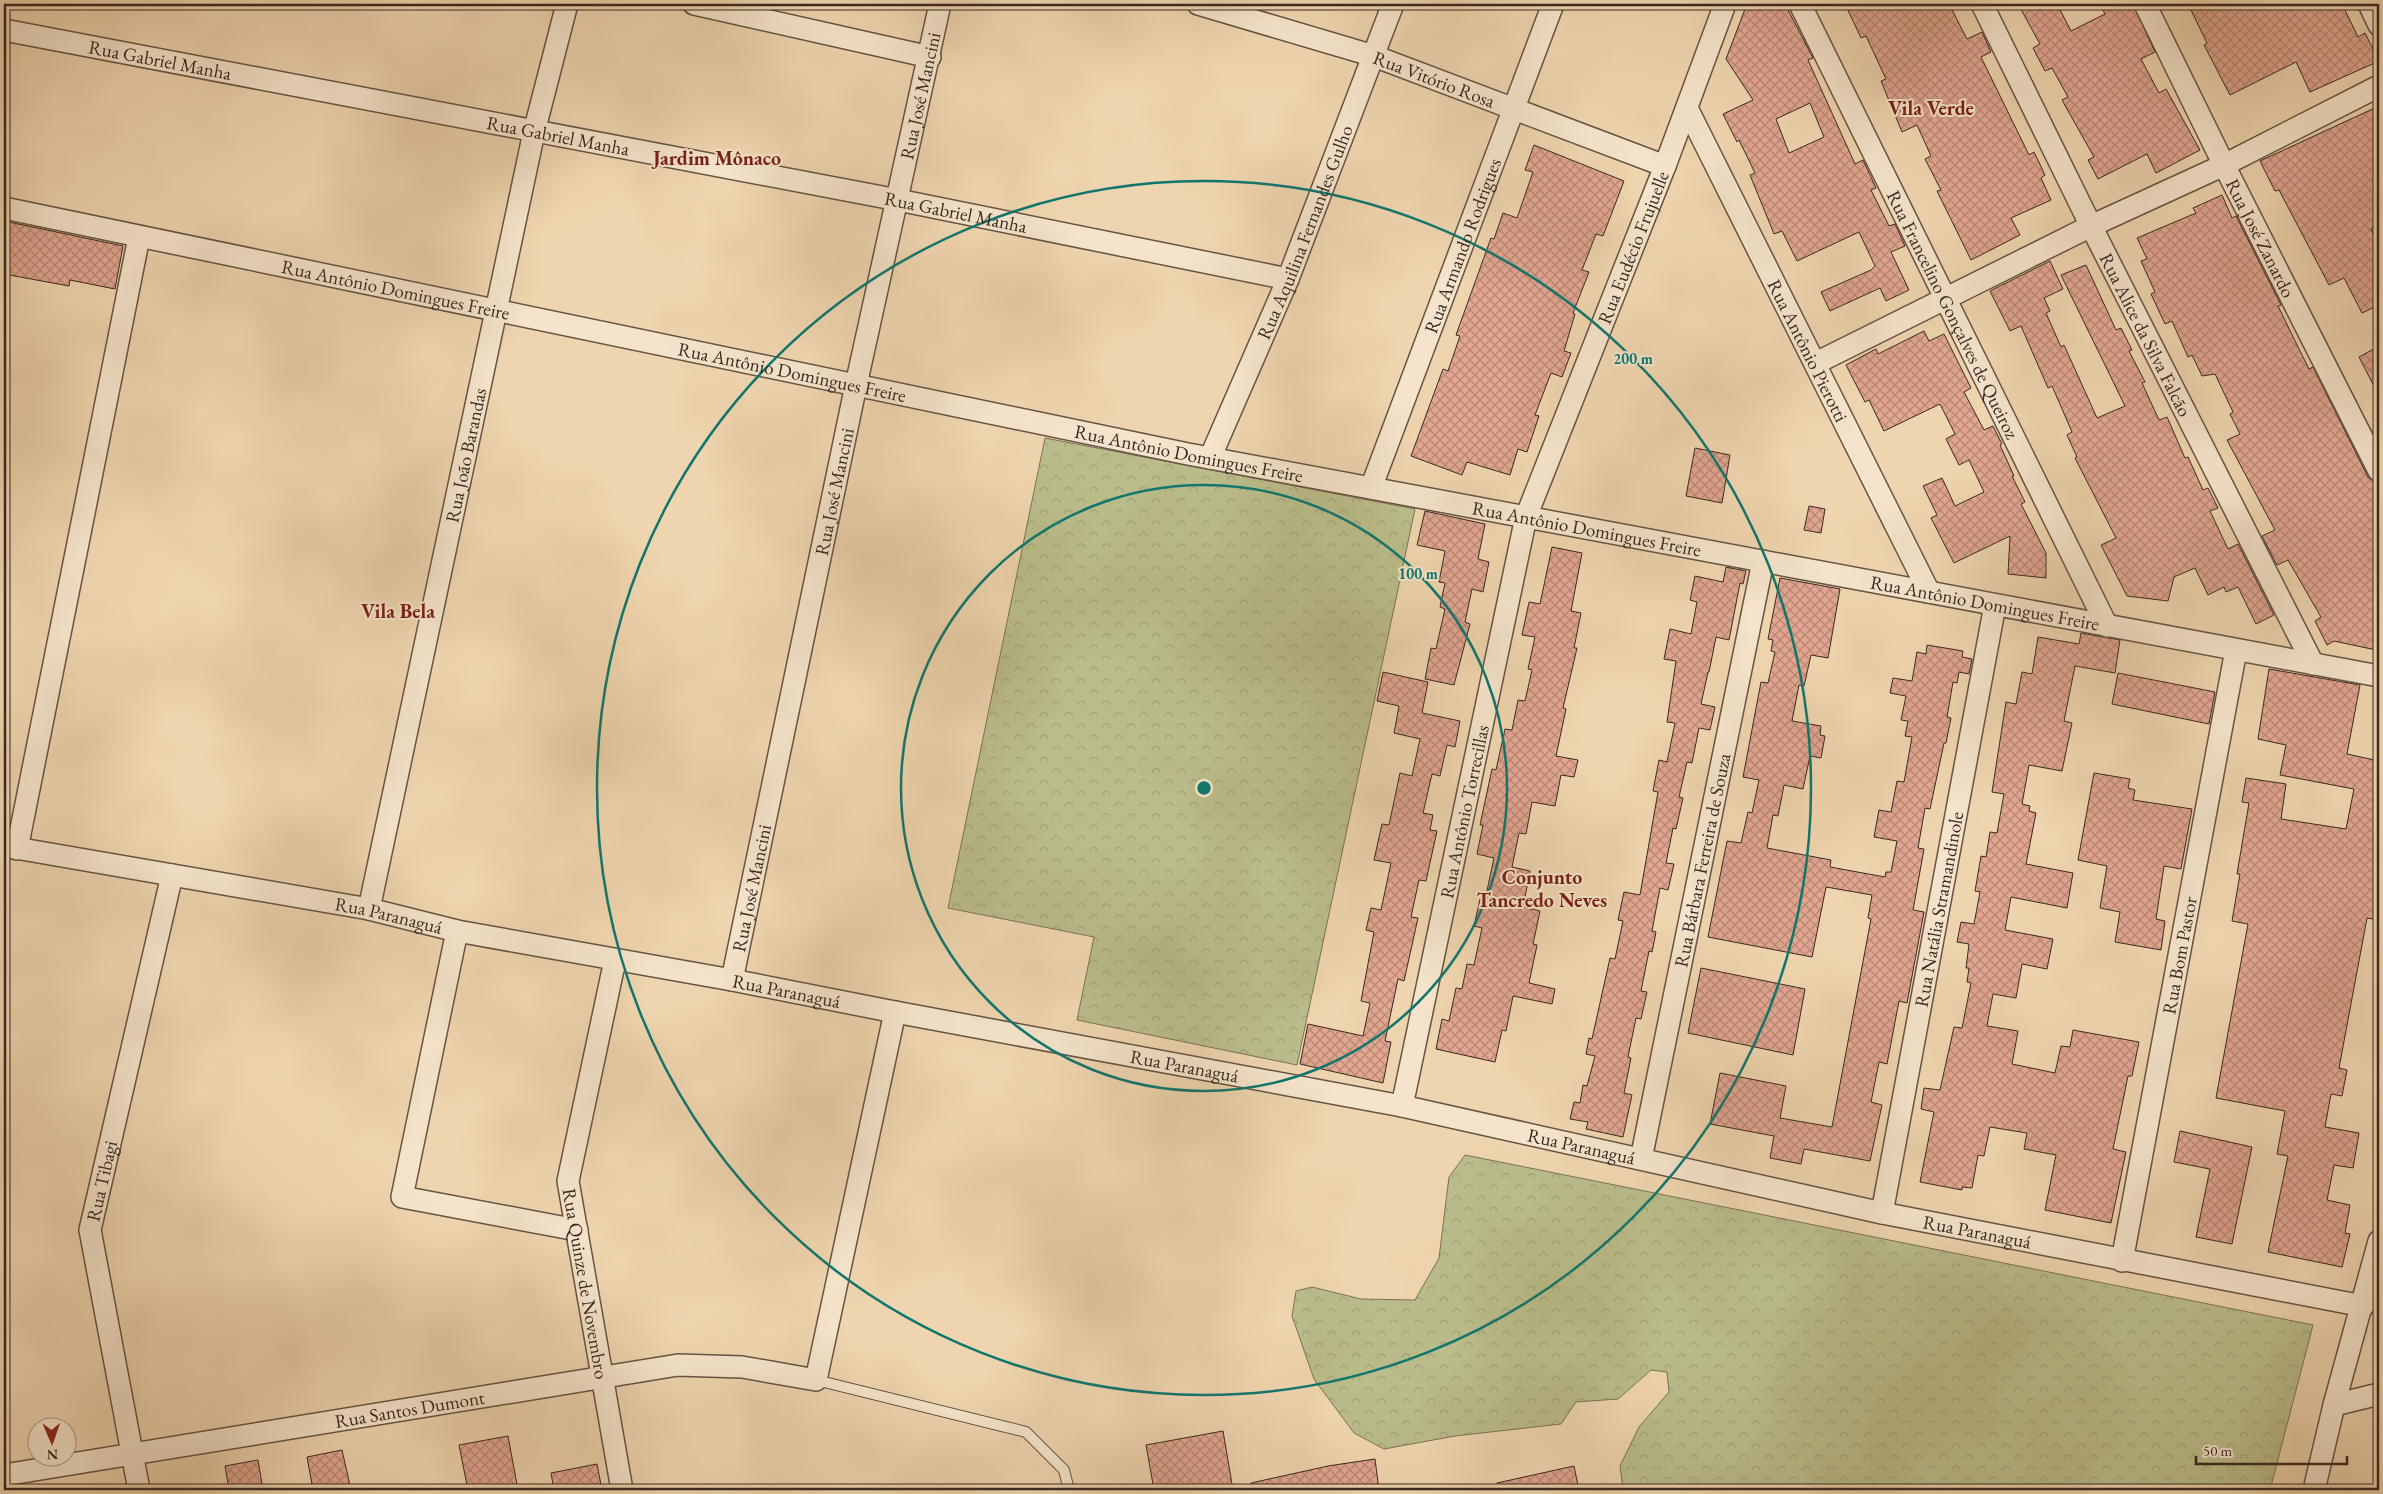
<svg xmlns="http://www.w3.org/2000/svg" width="2383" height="1494" font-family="'EB Garamond',serif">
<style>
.forest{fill:url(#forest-crowns);stroke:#7a7256}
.building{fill:url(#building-cross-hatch);stroke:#392822;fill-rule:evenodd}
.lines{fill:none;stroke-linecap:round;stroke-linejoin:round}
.service-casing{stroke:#665345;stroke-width:12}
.minor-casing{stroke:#665345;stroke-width:24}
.service{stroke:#f5e4cb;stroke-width:10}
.minor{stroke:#f5e4cb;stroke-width:21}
.ring{fill:none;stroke:#0f766e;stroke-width:2.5}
.labels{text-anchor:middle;stroke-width:4;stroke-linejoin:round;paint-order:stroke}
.street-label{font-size:19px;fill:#392822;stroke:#f5e4cb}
.neighbourhood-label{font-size:20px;font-weight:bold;fill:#7a1f14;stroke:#f5e4cb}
.centre{fill:#0f766e;stroke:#f5e4cb;stroke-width:2.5}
.ring-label{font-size:15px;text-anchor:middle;font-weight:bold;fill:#0f766e;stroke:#f5e4cb;stroke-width:4;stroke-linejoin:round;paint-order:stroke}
</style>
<defs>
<pattern id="forest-crowns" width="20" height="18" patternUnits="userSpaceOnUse" patternTransform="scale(1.25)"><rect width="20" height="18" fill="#babd8a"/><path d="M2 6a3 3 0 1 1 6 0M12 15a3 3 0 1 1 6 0" fill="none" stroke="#a1a277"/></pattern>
<pattern id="building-cross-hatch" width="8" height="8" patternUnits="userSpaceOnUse" patternTransform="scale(1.25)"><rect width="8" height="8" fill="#e2a691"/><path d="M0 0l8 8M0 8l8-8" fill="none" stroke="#b88776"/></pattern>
</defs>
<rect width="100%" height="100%" fill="#efd5af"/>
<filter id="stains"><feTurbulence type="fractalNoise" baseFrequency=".004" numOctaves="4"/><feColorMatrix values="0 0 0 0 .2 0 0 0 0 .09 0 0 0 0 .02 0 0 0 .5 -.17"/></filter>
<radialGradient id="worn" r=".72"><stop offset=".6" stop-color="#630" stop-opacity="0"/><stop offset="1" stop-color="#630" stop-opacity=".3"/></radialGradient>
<path class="forest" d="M1045,438L1415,509L1297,1065L1077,1020L1094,937L948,908Z
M1465,1155L2313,1325L2270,1490H1623L1620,1466L1639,1427L1669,1392L1667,1372L1651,1370L1618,1399L1576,1402L1561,1424L1455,1436L1384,1449L1354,1433L1314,1379L1292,1316L1296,1291L1312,1287L1361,1299L1415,1300L1439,1258L1449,1177Z"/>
<path class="building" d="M1747,4H1785L1813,58L1808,60L1855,164L1863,160L1876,188L1871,190L1889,226L1895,224L1905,246L1891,252L1909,290L1886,301L1880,288L1830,311L1821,292L1871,270L1875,266L1859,232L1797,261L1782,231L1774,234L1750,175L1755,173L1739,140L1737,142L1723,114L1753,100L1726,59ZM1810,103L1824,137L1789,153L1776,119Z
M1845,4H1949L1967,39L1982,32L1991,52L1981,57L2029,155L2034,152L2045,175L2041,178L2051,200L2011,218L2020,235L1971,260L1937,191L1941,190L1925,159L1931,156L1917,125L1902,132L1881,81L1886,79L1866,36L1861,38Z
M2018,4H2057L2071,31L2105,14L2100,4H2133L2155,52L2141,59L2159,93L2166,89L2200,150L2156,173L2147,154L2098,179L2088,160L2094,157L2062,100L2068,97L2052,68L2045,71L2033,48L2040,44Z
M2188,4H2342L2358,37L2365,33L2379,61L2310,92L2296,62L2230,95L2204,45L2207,43Z
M2379,106V225L2371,229L2379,246V305L2362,313L2344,278L2329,285L2279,190L2275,191L2260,161Z
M1534,145L1624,181L1603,236L1596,234L1582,270L1589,272L1573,313L1575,314L1564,351L1571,353L1562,377L1551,373L1535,415L1539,416L1527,452L1518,449L1510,475L1467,462L1462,475L1411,456L1443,369L1448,371L1460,336L1456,335L1491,238L1494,239L1503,213L1517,218L1533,172L1525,170Z
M2222,195L2232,218L2236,216L2278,299L2281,305L2278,306L2299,349L2309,369L2313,367L2368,477L2376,483L2379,489V635L2376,650L2334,641L2327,645L2315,621L2321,617L2288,560L2277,565L2262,536L2275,530L2227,440L2240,434L2230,414L2233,412L2215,374L2202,376L2192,355L2188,357L2172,321L2165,324L2151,294L2155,292L2141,261L2147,259L2137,238L2196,213L2193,208Z
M4,221L123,246L115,289L70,280L69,286L4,274Z
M2050,261L2063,289L2044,298L2050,311L2046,313L2061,347L2064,345L2097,418L2125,406L2061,275L2086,265L2116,330L2121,328L2132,350L2129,351L2145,382L2142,383L2159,420L2167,417L2185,458L2188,457L2203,490L2208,488L2218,508L2210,511L2228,549L2238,544L2274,615L2256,624L2238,587L2226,592L2224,587L2208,595L2195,568L2174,577L2168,601L2127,596L2101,545L2116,538L2075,458L2077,457L2067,435L2072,432L2052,386L2048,388L2021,326L2010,331L1990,291Z
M1924,331L1929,341L1944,334L1971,388L1964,392L1984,430L1993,426L2002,444L2000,445L2014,476H2012L2025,502L2021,504L2046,553V578L2008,574L2010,536L1954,563L1931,518L1937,515L1923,486L1942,478L1955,506L1984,492L1969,460L1959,465L1946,439L1955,434L1940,404L1884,431L1869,400L1865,402L1846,365L1876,349L1878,354Z
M2379,346V396L2359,357Z
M1695,448L1730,455L1722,503L1686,496Z
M1809,506L1825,509L1821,533L1804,530Z
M1425,511L1485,524L1478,559L1489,562L1483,592L1472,589L1465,622L1470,624L1454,685L1425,679L1431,648L1436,649L1445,609L1440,607L1445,583L1439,582L1445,551L1417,545Z
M1552,547L1582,553L1571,611L1581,613L1574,648H1577L1563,708L1566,709L1556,756L1578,760L1574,777L1561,775L1555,806L1532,802L1526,834L1519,833L1512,867L1530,871L1523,907L1540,911L1533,944L1537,945L1529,983L1555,989L1552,1004L1513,996L1506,1031L1502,1030L1495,1062L1436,1049L1442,1019L1449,1021L1456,988L1462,989L1467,964L1474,965L1482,928L1474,926L1480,899L1485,900L1494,858L1477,854L1483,825H1480L1492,769L1496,770L1505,729L1512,730L1518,700L1525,701L1532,670L1528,669L1535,637L1522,635L1529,602L1540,604Z
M1726,567L1746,571L1743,584L1740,583L1729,640L1716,637L1709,672H1708L1701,704L1715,707L1710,730L1699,728L1692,763L1687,762L1679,797L1683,798L1676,829L1673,828L1666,863L1674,864L1668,890L1660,888L1652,931L1656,932L1652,952L1649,951L1641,991L1647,992L1641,1019L1636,1018L1628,1057L1631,1058L1624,1093L1632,1095L1623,1137L1586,1129L1588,1122L1570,1119L1574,1102L1580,1103L1583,1085L1587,1086L1595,1056L1586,1054L1589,1038L1592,1039L1610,958L1615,959L1623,921L1618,920L1624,892L1640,895L1658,792L1653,791L1659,760L1667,762L1675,723L1667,722L1676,661L1664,659L1670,629L1691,634L1697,602L1690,600L1695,576L1723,582Z
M1780,578L1840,589L1828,658L1811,655L1804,686L1799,685L1792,721L1821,726L1820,735L1825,736L1821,758L1810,756L1803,789L1784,785L1778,816L1773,815L1767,848L1831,860L1830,867L1885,877L1886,872H1891L1897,841L1874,837L1879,810L1891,812L1897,781L1904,782L1912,737L1905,736L1908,721L1901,720L1906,696L1890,693L1893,678L1912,681L1917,652L1926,654L1927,645L1963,651L1962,657L1972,659L1969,674L1959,672L1957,683L1953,682L1947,717L1951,718L1946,743H1944L1930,809L1925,808L1918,848L1924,849L1913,910L1924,912L1907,1003L1899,1001L1887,1064L1879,1062L1871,1102L1882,1105L1870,1161L1804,1149L1801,1164L1770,1158L1774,1136L1710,1124L1720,1073L1786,1086L1780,1118L1832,1127L1871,919L1868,918L1872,895L1826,887L1812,957L1708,937L1727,841L1741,843L1748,812L1752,813L1759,780L1743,777L1761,682L1768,683L1775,652L1771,651L1773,640L1768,639Z
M2081,633L2120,640L2115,673L2075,666L2064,721L2072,723L2062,771L2029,765L2022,804L2030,806L2029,811L2036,813L2026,864L2073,873L2067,908L2011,897L2005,930L2053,939L2047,969L2022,964L2016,998L1993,994L1987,1026L2018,1031L2012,1064L2055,1073L2061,1046L2070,1047L2073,1030L2139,1042L2132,1076H2128L2113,1149L2126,1152L2111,1223L2045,1210L2056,1155L2024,1149L2027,1133L1990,1127L1984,1156L1978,1155L1972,1188L1962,1187V1190L1920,1182L1934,1112L1921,1109L1924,1088L1940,1090L1954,1027L1962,1028L1971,983L1967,982L1969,968H1966L1969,944L1957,942L1961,922L1974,924L1980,892L1975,891L1981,856L1986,857L1990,832L1997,833L2004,794L1992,792L2006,702L2016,704L2022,672L2032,674L2038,637L2079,644Z
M2269,669L2360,685L2347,754L2379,761L2375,795H2379V920L2367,918L2339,1068L2347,1070L2342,1096L2331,1094L2325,1127L2359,1133L2353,1168L2334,1165L2327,1200L2350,1205L2345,1233L2350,1234L2342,1267L2268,1252L2288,1156L2277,1154L2285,1111L2216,1098L2248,924L2232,921L2240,874H2237L2249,803L2242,802L2246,778L2286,784L2281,819L2346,829L2354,789L2280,775L2286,745L2258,739Z
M1383,672L1428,682L1422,713L1460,721L1455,747L1447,745L1440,776L1432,774L1423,813L1433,815L1430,830L1437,831L1426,881L1419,880L1411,917L1418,918L1404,981L1398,979L1385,1041L1391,1042L1383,1083L1300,1064L1308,1024L1363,1036L1370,1003L1361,1001L1374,932L1366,930L1371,908L1381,910L1391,863L1374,860L1382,824L1389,825L1400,773L1412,776L1420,739L1394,733L1399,706L1377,701Z
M2118,673L2215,692L2209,724L2112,704Z
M2094,773L2130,779L2128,788L2135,790L2133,800L2192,809L2181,869L2164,866L2156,919L2165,921L2161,950L2115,942L2120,912L2100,908L2107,866L2078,860Z
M1701,968L1805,989L1793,1055L1688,1033Z
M2180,1131L2252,1147L2232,1244L2196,1237L2210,1169L2174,1162Z
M1223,1431L1233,1490H1154L1146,1445Z
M508,1436L518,1490H468L459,1445Z
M342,1450L351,1490H313L307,1457Z
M1375,1459L1379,1490H1252L1251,1483L1328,1466Z
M258,1460L262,1484L229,1490L225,1466Z
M597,1464L602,1490H554L551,1473Z
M1574,1466L1579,1490H1498L1497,1483Z"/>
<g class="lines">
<defs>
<path id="service" d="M816,1380L1026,1432L1064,1470L1069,1490"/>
<g id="minor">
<path d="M694,4L930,57"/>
<path id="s1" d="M1198,4L1374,56L1665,166"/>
<path id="s2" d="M1800,4L2107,626"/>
<path id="s3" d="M1982,4L2091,226L2313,664"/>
<path id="s4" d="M2145,4L2224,165L2379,471"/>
<path d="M2369,4L2379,25"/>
<path id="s5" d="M4,30L898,200L1288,279"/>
<path id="s6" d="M1687,108L1929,592"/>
<path id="s7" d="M4,208L1188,454L2379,676"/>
<path d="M1816,363L2091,226L2224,165L2379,86"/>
<path id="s8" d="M1210,458L1288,279L1393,4"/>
<path id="s9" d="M1371,488L1553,4"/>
<path id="s10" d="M4,846L369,909L457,931L732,980L895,1012L1402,1106L1882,1213L2363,1306"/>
<path d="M17,849L139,237"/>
<path id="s11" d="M369,909L534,132L567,4"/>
<path d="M457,931L402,1197L577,1230"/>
<path id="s12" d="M615,960L568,1181L622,1490"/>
<path id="s13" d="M732,980L856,385L940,4"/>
<path id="s14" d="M1402,1106L1526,517L1665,166L1725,4"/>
<path id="s15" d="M1641,1159L1763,561"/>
<path id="s16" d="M1882,1213L1995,605"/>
<path id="s17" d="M2122,1261L2236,650"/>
<path d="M2334,1405L2379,1394"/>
<path id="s18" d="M4,1475L678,1365L742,1367L816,1380L895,1012"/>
<path id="s19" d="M139,1490L90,1230L172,875"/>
<path d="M2314,1490L2334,1405L2379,1241"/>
</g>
</defs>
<use href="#service" class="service-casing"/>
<use href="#minor" class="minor-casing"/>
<use href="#service" class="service"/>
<use href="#minor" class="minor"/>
</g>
<g class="ring">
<circle cx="1204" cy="788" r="303"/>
<circle cx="1204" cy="788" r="607"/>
</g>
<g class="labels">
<g class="street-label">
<text dy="7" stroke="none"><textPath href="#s5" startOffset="159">Rua Gabriel Manha</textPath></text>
<text dy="7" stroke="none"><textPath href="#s1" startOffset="248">Rua Vitório Rosa</textPath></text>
<text dy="7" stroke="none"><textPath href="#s13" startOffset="904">Rua José Mancini</textPath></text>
<text dy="7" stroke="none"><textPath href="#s5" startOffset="564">Rua Gabriel Manha</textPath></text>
<text dy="7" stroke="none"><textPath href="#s5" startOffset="969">Rua Gabriel Manha</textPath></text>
<text dy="7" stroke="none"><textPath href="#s8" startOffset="245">Rua Aquilina Fernandes Gulho</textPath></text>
<text dy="7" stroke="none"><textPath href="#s4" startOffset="261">Rua José Zanardo</textPath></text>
<text dy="7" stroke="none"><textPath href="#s9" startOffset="259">Rua Armando Rodrigues</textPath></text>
<text dy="7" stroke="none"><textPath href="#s14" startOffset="892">Rua Eudécio Frujuelle</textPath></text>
<text dy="7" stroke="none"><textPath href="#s7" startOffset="400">Rua Antônio Domingues Freire</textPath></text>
<text dy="7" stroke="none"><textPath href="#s2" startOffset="346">Rua Francelino Gonçalves de Queiroz</textPath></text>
<text dy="7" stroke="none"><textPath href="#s3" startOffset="369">Rua Alice da Silva Falcão</textPath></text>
<text dy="7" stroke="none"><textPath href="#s6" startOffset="271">Rua Antônio Pierotti</textPath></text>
<text dy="7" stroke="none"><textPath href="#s7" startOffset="805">Rua Antônio Domingues Freire</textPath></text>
<text dy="7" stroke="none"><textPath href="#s7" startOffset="1210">Rua Antônio Domingues Freire</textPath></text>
<text dy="7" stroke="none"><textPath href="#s11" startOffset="464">Rua João Barandas</textPath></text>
<text dy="7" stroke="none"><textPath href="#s13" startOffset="499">Rua José Mancini</textPath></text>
<text dy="7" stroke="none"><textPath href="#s7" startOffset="1615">Rua Antônio Domingues Freire</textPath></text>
<text dy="7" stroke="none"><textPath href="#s7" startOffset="2020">Rua Antônio Domingues Freire</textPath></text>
<text dy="7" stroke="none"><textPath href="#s14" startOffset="301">Rua Antônio Torrecillas</textPath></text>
<text dy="7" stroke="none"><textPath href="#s15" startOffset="305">Rua Bárbara Ferreira de Souza</textPath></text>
<text dy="7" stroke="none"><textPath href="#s13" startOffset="94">Rua José Mancini</textPath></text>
<text dy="7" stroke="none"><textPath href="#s16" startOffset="309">Rua Natália Stramandinole</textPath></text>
<text dy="7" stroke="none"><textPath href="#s10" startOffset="391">Rua Paranaguá</textPath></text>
<text dy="7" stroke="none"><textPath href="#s17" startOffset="311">Rua Bom Pastor</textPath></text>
<text dy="7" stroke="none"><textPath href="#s10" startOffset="796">Rua Paranaguá</textPath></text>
<text dy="7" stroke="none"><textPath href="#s10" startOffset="1201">Rua Paranaguá</textPath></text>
<text dy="7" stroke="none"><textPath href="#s10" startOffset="1606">Rua Paranaguá</textPath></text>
<text dy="7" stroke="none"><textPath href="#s19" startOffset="315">Rua Tibagi</textPath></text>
<text dy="7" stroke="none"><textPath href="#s10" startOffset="2011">Rua Paranaguá</textPath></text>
<text dy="7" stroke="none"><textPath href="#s12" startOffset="330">Rua Quinze de Novembro</textPath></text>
<text dy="7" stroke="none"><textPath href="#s18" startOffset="411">Rua Santos Dumont</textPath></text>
</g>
<g class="neighbourhood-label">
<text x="1931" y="115">Vila Verde</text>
<text x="717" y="165">Jardim Mônaco</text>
<text x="398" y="618">Vila Bela</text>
<text x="1542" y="884">Conjunto<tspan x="1542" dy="23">Tancredo Neves</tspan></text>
</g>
</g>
<circle cx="1204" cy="788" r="8" class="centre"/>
<g class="ring-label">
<text x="1633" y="364">200 m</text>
<text x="1418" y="579">100 m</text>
</g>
<rect width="2383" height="1494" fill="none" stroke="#efd5af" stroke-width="20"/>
<rect x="5" y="5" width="2373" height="1484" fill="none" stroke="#392822" stroke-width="2.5"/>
<rect x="10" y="10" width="2363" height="1474" fill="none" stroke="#392822"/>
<g transform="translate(52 1442) rotate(178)"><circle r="24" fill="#f5e4cb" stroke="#aa9987"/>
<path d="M0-4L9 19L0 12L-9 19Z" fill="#8f2418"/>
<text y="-8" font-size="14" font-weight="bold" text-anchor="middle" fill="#392822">N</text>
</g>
<path d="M2196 1456v8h151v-8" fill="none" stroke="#392822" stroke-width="2.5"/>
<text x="2203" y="1456" font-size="15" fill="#392822" stroke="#f5e4cb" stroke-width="4" paint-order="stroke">50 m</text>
<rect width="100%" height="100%" filter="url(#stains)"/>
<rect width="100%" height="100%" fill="url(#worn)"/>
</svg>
